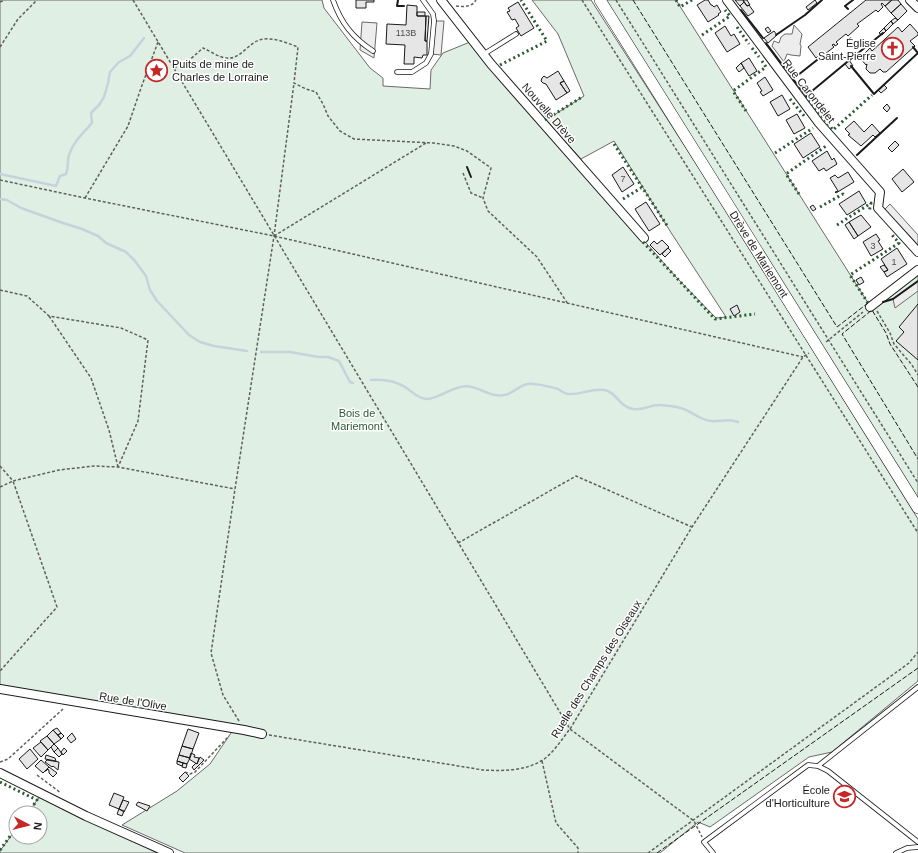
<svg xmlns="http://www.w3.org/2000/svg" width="918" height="853" font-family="Helvetica,sans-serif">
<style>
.green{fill:#e0efe3;stroke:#6a6a6a}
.parking{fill:#ededed;stroke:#6a6a6a}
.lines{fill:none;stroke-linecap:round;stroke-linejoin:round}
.stream{stroke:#c6d2dc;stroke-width:2.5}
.building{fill:#e6e6e6;stroke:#1a1a1a}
.lane-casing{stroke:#1a1a1a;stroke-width:5.5}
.street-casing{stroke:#1a1a1a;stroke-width:10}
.secondary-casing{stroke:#1a1a1a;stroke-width:12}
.path{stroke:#5f5f5f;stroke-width:1.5;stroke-dasharray:3 2;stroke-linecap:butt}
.lane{stroke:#fff;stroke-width:4}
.street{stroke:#fff;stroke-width:8}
.secondary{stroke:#fff;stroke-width:11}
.hedge{stroke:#2b5a34;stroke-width:3;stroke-dasharray:2 3;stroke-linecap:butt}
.fence{stroke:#1a1a1a;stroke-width:1;stroke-dasharray:5 2;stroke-linecap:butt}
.wall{stroke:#1a1a1a;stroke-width:2}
.labels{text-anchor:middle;stroke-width:3;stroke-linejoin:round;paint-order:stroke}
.number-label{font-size:9px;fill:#4d4d4d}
.poi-label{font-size:11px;fill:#1a1a1a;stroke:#fff;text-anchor:end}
.street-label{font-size:11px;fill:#1a1a1a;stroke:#fff}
.park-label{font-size:11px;fill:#2b5a34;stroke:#fff}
</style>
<rect width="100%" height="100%" fill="#fff"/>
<path class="green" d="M0,0H322L324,8L370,68L383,78V86L430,89L431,70L443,53L470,42L676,277L716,318L726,317L670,231L614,141L581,159L546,120L584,96L558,34L532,0H591L709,184L918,519V681L832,752L809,757L710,827L698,822L660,853H185L122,825L177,791L210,764L233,730L0,692Z
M600,0H676L870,306L918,270V508Z
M40,796L96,821L157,853H0V851L16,829V837H40V813H28Z"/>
<path class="parking" d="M434,21H444L441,55L431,54Z
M362,22L377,23L374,58L360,50Z
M794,25L802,34L800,44L801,46L800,56L791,55L787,54L784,62L772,46L774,41L779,43L781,37L785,34H792Z
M890,204L918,235V252L882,212Z
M918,281V291L895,308L893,299Z"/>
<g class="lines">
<path class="stream" d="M0,174L56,186L60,176L66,174C69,166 67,161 69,155C73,142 84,132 92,123L91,113L99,105L104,97L108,83L110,72L119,62L130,56L144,38
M0,199L7,200L21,208L63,223L82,229L98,236L106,243L126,252L135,261L146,276L150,290L157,301L189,335L200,342L214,346L247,351
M261,352H290L319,357H328L339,361L350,382L353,383
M371,380C383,379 395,381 405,387C413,392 417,398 426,399C438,399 451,387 466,386C478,386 491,398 504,395C513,394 519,385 528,384C534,383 552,387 558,389C561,391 565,394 568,394C580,395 592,388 604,390C617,392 618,406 633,409C643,411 651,404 660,405C668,406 678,406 686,410C695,414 701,420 711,421C720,422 729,418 738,422"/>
</g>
<path class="building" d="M356,0H374V2H366V8H356Z
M705,0H708L711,5H712L714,7L717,5L721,12L718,14L719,15L708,22L697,5Z
M735,0H743L744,2L740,6Z
M743,0H747L750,5L747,6Z
M815,0L817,3L808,10L806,7Z
M866,0H892L885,6L882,3L881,4L883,7L878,12L876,10L857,24L859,26L848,36L846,34L836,42L838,44L835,46L834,44L832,45L834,47L825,54L824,52L816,58L808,47Z
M892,0H898L901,4L891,13L885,6Z
M518,2L534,28L521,36L516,28L519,26L515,19L512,20L507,12L510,11L508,8Z
M744,2L747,6L749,5L754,12L748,16L740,6Z
M901,4L907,11L898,20L891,13Z
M407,5L417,6V16H426L425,41H427V55H423L422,58L414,57V64H404L405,45L386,44L387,24L406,25Z
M417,12H425V16H417Z
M426,16H429L427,41H425Z
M895,18L898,20L893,24L891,21Z
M891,21L893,24L886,31L884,28Z
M910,24L918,33V35L910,41L915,46L886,72H883L880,69L875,73H870L866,69L867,64L866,65L860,58L870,48L872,51L898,27L902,32Z
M725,26L731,36L734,34L740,44L727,52L715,33Z
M768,27L771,31L768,33L765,29Z
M884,28L886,31L882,35L879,33Z
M774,31L777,35L768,43L764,38Z
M749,58L757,71L749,76L741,63Z
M849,60L853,66L849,69L845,64Z
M741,63L744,68L739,72L736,68Z
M558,71L564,81L560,83L567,93L556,100L546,84L543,83L541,81L542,78L544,76L547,78Z
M765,77L773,90L763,96L760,92L762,91L757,83Z
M564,81L570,91L567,93L560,83Z
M884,85L887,88L881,93L878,90Z
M782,95L790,109L778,116L770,102Z
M887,104L890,108L887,112L883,108Z
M545,109L549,114L546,117L541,111Z
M797,114L805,128L794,134L786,120Z
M854,121L864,132L872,124L880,133L875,137L873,135L861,146L848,135L850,134L845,129Z
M811,133L820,147L803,158L794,144Z
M895,141L899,145L892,152L888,148Z
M827,151L832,160L834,158L837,164L826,171L824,168L819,171L812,161Z
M623,167L634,184L622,192L612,175Z
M903,169L914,182L902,192L892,179Z
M848,172L854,182L836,193L835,192L838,191L830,178L835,175L838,178Z
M859,191L866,203L847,215L839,204Z
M646,202L660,224L649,231L635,209Z
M813,205L816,209L813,211L810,207Z
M861,215L871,227L858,236L849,222Z
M849,222L858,236L854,239L845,225Z
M876,234L880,240L878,241L883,249L871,256L863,242Z
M662,240L669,247L660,255L650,245L654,241L657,244Z
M668,248L671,251L665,257L662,254Z
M897,248L907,264L887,277L884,272L888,270L881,259Z
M884,265L888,270L884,272L880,267Z
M861,277L864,282L859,285L856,280Z
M918,304V360L896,341L904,332L899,327Z
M737,305L740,312L734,316L730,309Z
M57,728L61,733L58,735L53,730Z
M188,729L199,733L193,749L182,746Z
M53,730L61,739L54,744L47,736Z
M61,733L64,736L61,739L58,735Z
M72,733L76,739L71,743L67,738Z
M47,736L54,744L48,750L40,741Z
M41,742L48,750L41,757L33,748Z
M54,744L58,748L54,752L51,747Z
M182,746L193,749L190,758L179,755Z
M58,748L62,754L59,757L54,752Z
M64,748L67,751L63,755L61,752Z
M30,749L38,759L27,769L19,759Z
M191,753L195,755L194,757L199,758L197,764L189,759Z
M46,755L55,758L56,761L45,759Z
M179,755L190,758L187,764L177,761Z
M200,757L204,760L194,770L192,767L196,763L197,764Z
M41,760L49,767L43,773L35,766Z
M47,760L59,762L58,770L53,766L52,767L45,762Z
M177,761L183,763L182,766L177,764Z
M183,763L187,764L186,768L182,767Z
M49,767L57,773L53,777L49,773V771L48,769L46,771H45Z
M185,772L189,776L183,782L179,778Z
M114,793L124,797L119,809L109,805Z
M123,800L129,802L124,812L119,809Z
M138,802L150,806L147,811L136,805Z
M119,809L124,811L122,816L117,814Z"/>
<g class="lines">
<defs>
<path id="lane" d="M333,0C341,23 353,38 373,51
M484,54L516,34
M397,72H412L426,63L431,54L434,21L433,14L423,0
M818,766L918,687
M713,853L704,842L808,765L818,766L828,771L918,842
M896,853L907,848L918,847"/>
<path id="street" d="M441,0L491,64L644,238
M727,0L819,123L880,192L878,208L918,252
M910,0L918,8
M870,307L918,270
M0,689L244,730L262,734
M0,773L86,816L169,853"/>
<g id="secondary">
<path id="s1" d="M600,0L918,508"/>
</g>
</defs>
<use href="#lane" class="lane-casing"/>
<use href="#street" class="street-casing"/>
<use href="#secondary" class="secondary-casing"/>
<path class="path" d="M133,0L570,729L694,821L702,837
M582,0L918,533
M616,0L918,483
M0,2L5,0
M456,6C464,7 472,7 476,0
M0,47L18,19L37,0
M174,68L186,63L203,48C210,51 218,57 226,58C242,60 249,40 264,39C276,38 287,43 298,47L294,83L306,89L316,92L323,104L328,116L340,131L354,139L434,143L454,146L467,151L491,168L483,198L488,211L537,257L568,304
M463,173L471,193L483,198
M0,180L85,198L274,236L803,357
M85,198L128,126L141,88L158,42
M274,236L426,143
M0,290L27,296L49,316L121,328L148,340L138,421L118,467
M877,311L890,333L894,344L912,365L918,375
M49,316L91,378L109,430L118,467
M826,342L863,312
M0,466L13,481L59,470L94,466L118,467L235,489
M0,487L13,481L57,607L0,671
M458,543L576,476L692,527
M239,721L223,695L211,653L235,489L274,236L294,83
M269,735L483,770C502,771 524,771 541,761C552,755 562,739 570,729L692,527L803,357L809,353
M542,761L556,823L578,848V853
M0,762L8,759L63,709
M185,772L190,774L195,772L229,736
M37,775L61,793
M648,853L909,663L918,652"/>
<use href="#lane" class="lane"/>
<use href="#street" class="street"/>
<use href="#secondary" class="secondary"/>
<path class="hedge" d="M676,0L680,7L692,0
M737,27L749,44
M702,35L730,16L725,10
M752,48L759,57
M500,65L547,41L521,0
M806,96L833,130L872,95
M790,99L805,117
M746,111L733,91L766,67L762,61
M545,120L582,97
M614,144L668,227
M775,153L813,128
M799,194L786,174L826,146
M623,199L641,188
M820,207L843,194L845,197
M837,225L871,203L869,212
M643,242L715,319L755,314
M868,303L850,275L899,243L892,235
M0,782L37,800L28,813
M0,850L16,828"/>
<path class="fence" d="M633,0L837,327L868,303
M918,387L890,344L886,333L872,310L842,334L918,459
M657,853L918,668"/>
<path class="wall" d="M398,0L397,6H404
M848,9L845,6L853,0
M741,10L763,38
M776,35L805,15L822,0
M766,43L793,79
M817,60L793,79L806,96L847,62
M847,62L883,33
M851,66L874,94L918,53L913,47
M857,155L897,118
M467,167L471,177
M883,302L893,299L918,281"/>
</g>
<defs>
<symbol id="church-ring" viewBox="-11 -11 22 22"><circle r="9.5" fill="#fff" stroke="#c62828" stroke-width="1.5"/><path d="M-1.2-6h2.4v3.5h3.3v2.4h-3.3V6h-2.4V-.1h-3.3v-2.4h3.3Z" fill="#c62828"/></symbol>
<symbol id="sight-ring" viewBox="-11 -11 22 22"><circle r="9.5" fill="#fff" stroke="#c62828" stroke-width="1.5"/><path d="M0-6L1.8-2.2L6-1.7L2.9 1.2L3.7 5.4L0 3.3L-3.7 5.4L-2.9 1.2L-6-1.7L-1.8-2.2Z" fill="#c62828"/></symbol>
<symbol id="university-ring" viewBox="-11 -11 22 22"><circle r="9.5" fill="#fff" stroke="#c62828" stroke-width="1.5"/><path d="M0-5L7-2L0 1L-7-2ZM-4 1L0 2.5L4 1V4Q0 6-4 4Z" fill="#c62828"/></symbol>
</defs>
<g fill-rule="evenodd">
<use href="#church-ring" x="880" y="36" width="25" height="25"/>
<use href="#sight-ring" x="144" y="58" width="25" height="25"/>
<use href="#university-ring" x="832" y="784" width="25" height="25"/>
</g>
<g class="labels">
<g class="number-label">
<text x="406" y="36">113B</text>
<text x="623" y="182">7</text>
<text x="873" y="249">3</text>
<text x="894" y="265">1</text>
</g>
<g class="poi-label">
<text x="876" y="47">Église<tspan x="876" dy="13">Saint-Pierre</tspan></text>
<text x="172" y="68" text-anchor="start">Puits de mine de<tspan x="172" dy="13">Charles de Lorraine</tspan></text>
<text x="830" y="794">École<tspan x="830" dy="13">d'Horticulture</tspan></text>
</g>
<g class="street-label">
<text transform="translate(809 91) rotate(52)" y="4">Rue Carondelet</text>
<text transform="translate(549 113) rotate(49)" y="4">Nouvelle Drève</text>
<text dy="4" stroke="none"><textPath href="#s1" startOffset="300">Drève de Mariemont</textPath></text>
<text transform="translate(596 669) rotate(-58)" y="4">Ruelle des Champs des Oiseaux</text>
<text transform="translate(133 701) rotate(9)" y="4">Rue de l'Olive</text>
</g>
<g class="park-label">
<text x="357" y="417">Bois de<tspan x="357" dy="13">Mariemont</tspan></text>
</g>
</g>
<g transform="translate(28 825) rotate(97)"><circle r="19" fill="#ffffff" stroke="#a3a3a3"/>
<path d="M0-3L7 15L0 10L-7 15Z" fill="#c62828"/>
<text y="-6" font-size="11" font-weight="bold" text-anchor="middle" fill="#1a1a1a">N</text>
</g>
</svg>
